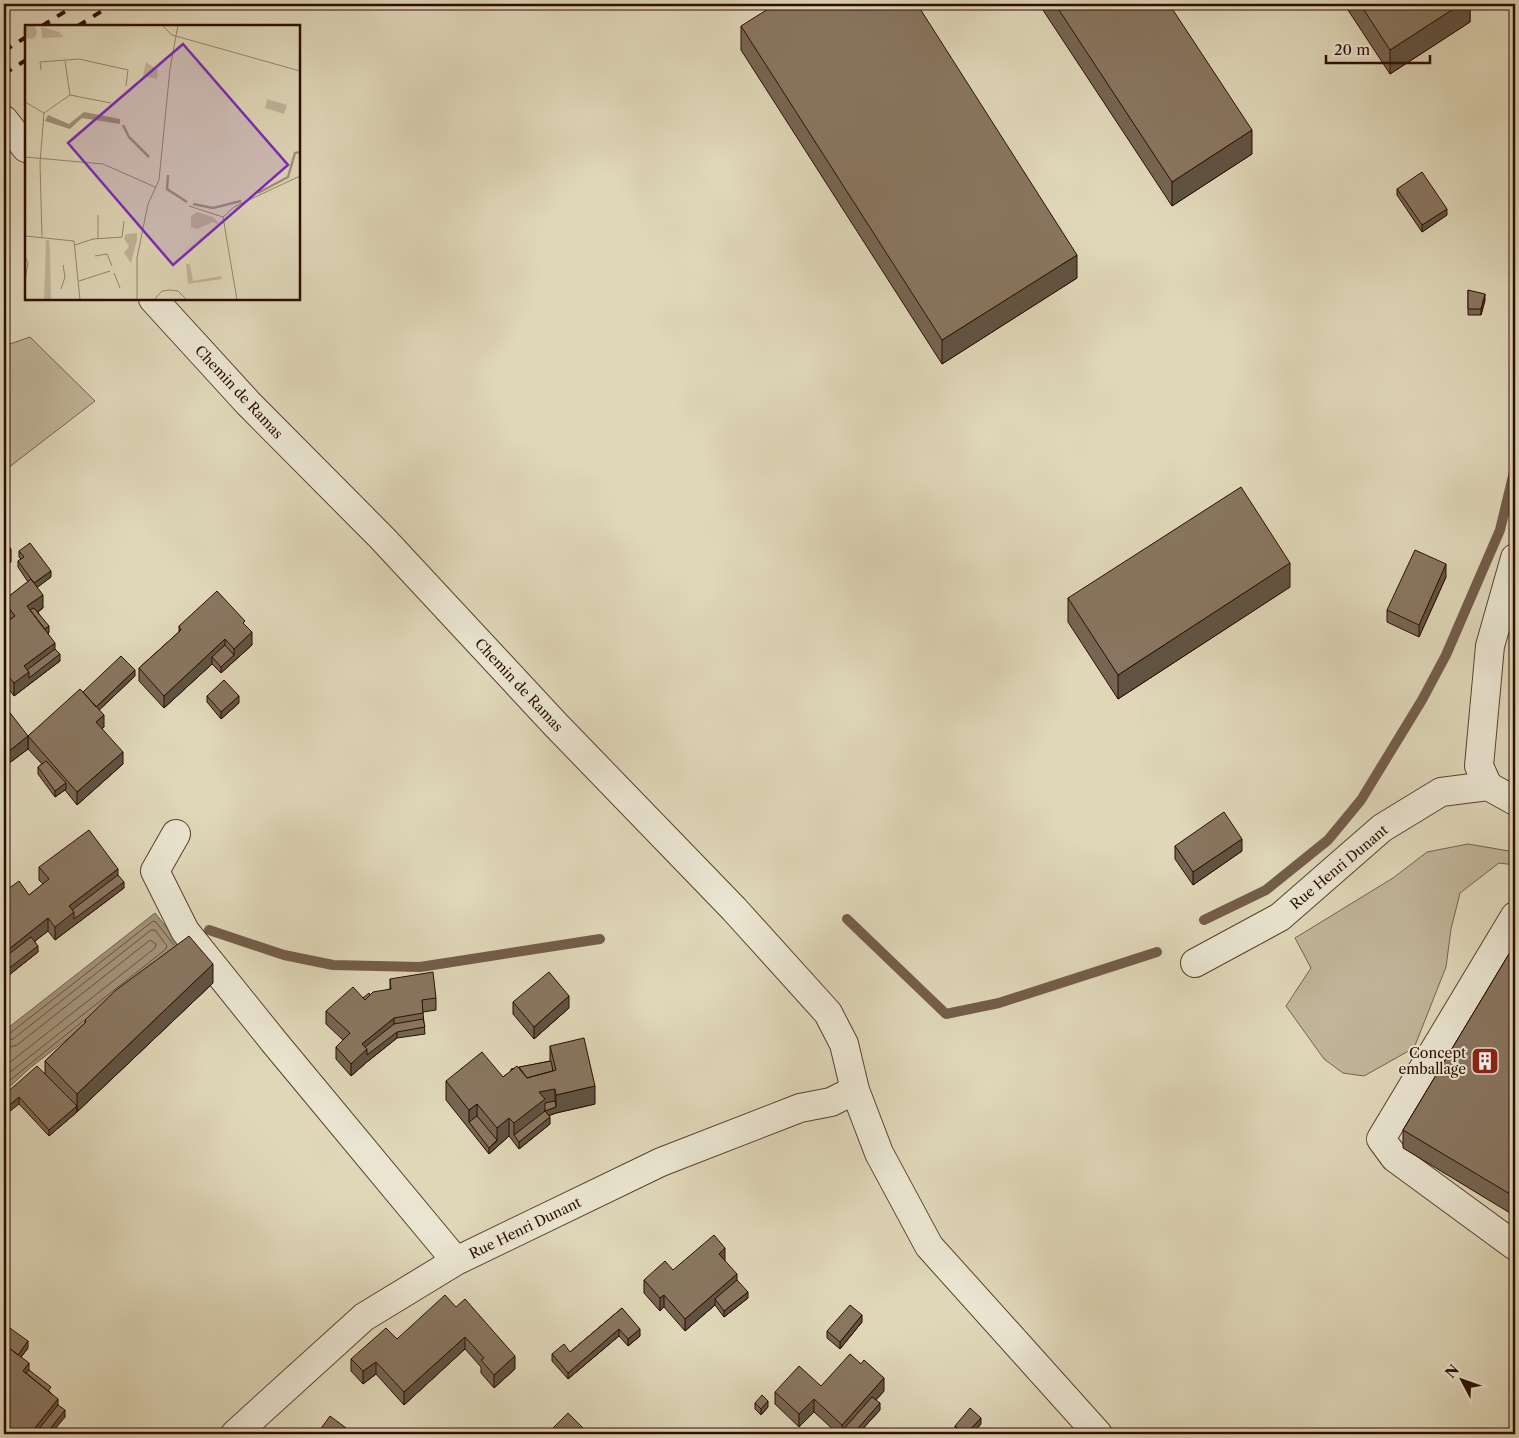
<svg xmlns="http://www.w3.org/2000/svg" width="1519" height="1438" font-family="'Libre Caslon Text',serif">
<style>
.green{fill:#c1b599;stroke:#76614c}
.water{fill:#a29279;stroke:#735d49}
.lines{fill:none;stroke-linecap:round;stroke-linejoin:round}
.shore{stroke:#67503c;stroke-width:1}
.stream{stroke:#735d49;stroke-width:10}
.minor-casing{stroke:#59402e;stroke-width:30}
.minor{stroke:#eae5d1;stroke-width:28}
.rail{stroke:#2c0d00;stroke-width:4;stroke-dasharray:9 9;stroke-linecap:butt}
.wall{fill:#766553;stroke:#2c0d00}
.shaded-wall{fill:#605343;stroke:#2c0d00}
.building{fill:#897660;stroke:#2c0d00}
.labels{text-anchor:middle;stroke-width:4;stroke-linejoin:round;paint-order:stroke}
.street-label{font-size:14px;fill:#2c0d00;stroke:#eae5d1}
.poi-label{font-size:14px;fill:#2c0d00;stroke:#eae5d1;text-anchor:end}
.inset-river{fill:none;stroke:#a29279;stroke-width:2.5}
.inset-road{fill:none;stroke:#97866e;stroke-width:1}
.view{fill:#7b2cbf;fill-opacity:0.15;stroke:#7b2cbf;stroke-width:2.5}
.inset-edge{fill:none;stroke:#2c0d00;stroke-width:2.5}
</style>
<rect width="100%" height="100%" fill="#dfd7b8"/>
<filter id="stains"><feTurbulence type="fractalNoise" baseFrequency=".004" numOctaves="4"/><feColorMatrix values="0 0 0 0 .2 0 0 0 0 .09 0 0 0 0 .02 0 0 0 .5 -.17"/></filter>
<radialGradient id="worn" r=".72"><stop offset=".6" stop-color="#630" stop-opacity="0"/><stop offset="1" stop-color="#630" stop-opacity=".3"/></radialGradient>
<path class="green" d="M30,337L95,401L4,471V346Z
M1468,844L1515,852V865L1499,863L1460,893L1451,929L1446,967L1414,1048L1364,1076L1343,1073L1324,1059L1286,1006L1311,968L1295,938L1393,878L1427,852Z"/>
<path class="water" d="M155,913L184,949L31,1067L4,1092V1031Z"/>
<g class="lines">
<path class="shore" d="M4,1035L9,1034L153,921L156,922L174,945
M4,1041L13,1039L151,930H155L167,946L166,949L4,1077
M4,1049L17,1045L150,940L156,944L155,948L4,1067
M4,1085L83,1021"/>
<path class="stream" d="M847,919L946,1014L999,1003L1157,952
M1204,920L1266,890L1328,840L1361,800L1422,700L1446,655L1500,530L1515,468
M209,930L284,955L333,965L420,967L600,939"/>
<defs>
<path id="minor" d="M4,120L26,148
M153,299L248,403L383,539L556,725L734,909L828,1013L844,1044L855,1090L879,1153L929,1246L1098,1434
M1488,786L1479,766L1490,646L1515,558
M1488,786L1515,801
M176,834L155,871L185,931L275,1043L456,1261
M1515,916L1381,1139L1395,1158L1515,1246
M1195,963L1280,917L1382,828L1441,792L1488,786
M235,1434L364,1317L456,1261L661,1162L800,1108L831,1102L855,1090"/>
</defs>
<use href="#minor" class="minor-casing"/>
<use href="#minor" class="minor"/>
<path class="rail" d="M42,26L77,4
M78,26L113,4
M4,51L26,37
M4,74L26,60"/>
</g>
<path class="wall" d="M1039,4H1169L1252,154L1172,206Z
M1344,4H1470V22L1390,74Z
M741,26L1077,278L942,364L741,50Z
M1397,189L1447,215L1422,232L1397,195Z
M1468,290L1485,300L1481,315H1468Z
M19,551L51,577L37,587L43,608L38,612L49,632L48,634L60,661L14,696L4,683V624L8,620L4,614V600L28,582L18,567V561L21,559L19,557Z
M1446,577L1419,637L1387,622V610Z
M1290,587L1118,699L1068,622V598Z
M245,625L252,645L221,673L212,664L164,708L139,681V668L179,632V626Z
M135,676L99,710L104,727L102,729L123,764L77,805L65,790L55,797L38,774V767L42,764L28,749V736L83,692Z
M207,696L239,703L221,719L207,702Z
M4,705L28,749L8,764L4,759Z
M1175,846L1242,851L1193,885L1175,859Z
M39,867L118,875L124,888L55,940L48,931L35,941L38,952L4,979V892L29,895L43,884L39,880Z
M1515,944V1216L1403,1148V1130Z
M390,979L436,998V1010L423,1012L425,1034L397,1038L367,1062L351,1076L336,1059V1047L343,1040L326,1024V1011L370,995L390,989Z
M213,983L77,1112L49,1136L19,1104L4,1095L45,1074V1061L85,1023V1020Z
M513,1002L569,1008L534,1039L513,1014Z
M550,1046L595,1104L556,1113L548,1116L550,1124L519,1149L509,1136L489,1154L446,1100V1081L503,1077L511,1071V1069L550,1061Z
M725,1261L748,1298L724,1317L715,1305L685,1331L664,1307L660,1311L644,1293V1280L673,1270Z
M456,1307L515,1369L494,1388L481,1373V1367L465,1349L404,1405L376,1374L363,1384L351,1371V1359L397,1339Z
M622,1308L640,1336L628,1346L619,1336L568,1379L552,1361V1354L570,1352Z
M862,1322L840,1349L827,1338V1331Z
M4,1330L28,1348L21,1357L29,1370L51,1393L65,1417L4,1434Z
M821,1386L884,1391L876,1400L880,1410L858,1434H838L814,1412L799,1427L775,1404V1392Z
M755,1403L768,1407L761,1415L755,1409Z
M981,1424L973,1433L975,1434H957L955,1433V1426Z"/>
<path class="shaded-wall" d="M1461,4H1470V22L1390,74V50Z
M1252,130V154L1172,206V182Z
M1447,209V215L1422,232V225Z
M1077,255V278L942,364V340Z
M1485,294V300L1481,315V309Z
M11,549V562L4,567V555Z
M1290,563V587L1118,699V675Z
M1446,564V577L1419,637V625Z
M51,571V577L34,590V583Z
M43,595V608L30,617L27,606Z
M49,626V632L41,638V631Z
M252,632V645L221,673V667L234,655V649Z
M225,639V652L212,657V664L164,708V696Z
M55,643V655L60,654V661L14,696V683L24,666Z
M135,670V676L93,716V710Z
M239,696V703L221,719V712Z
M104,715V727L96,735V722Z
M28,736V749L8,764V752Z
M123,752V764L77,805V792Z
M66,783V789L55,797V791Z
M1242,839V851L1193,885V872Z
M118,869V881L124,882V888L55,940V927L69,906Z
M48,918V931L4,965V953Z
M38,946V952L4,979V967L8,963Z
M213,964V983L77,1112V1094Z
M569,996V1008L534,1039V1027Z
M394,1018V1031L397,1032V1038L367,1062L351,1076V1064L362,1044Z
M556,1083L555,1089V1107L545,1110V1117L514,1135V1123L527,1096Z
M595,1086V1104L556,1113L545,1117V1111L556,1107V1095Z
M19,1097V1104L4,1116V1110Z
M477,1104V1122H469V1110Z
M77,1106V1112L49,1136V1130Z
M550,1117V1124L519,1149V1142Z
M509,1118V1136L489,1154V1148L497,1141V1128Z
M725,1248V1261L719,1254Z
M737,1274V1286L715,1299V1305L685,1331V1319Z
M748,1292V1298L724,1317V1311Z
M664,1295V1307L660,1311V1298Z
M862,1315V1322L840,1349V1342Z
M619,1329V1336L568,1379V1373Z
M640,1329V1336L628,1346V1339Z
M465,1337V1349L404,1405V1392Z
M28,1341V1348L15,1365V1359Z
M515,1356V1369L494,1388V1375Z
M376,1362V1374L363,1384V1371Z
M29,1363V1376L23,1371Z
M884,1378V1391L845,1434L842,1431V1425Z
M58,1399V1411L40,1434H30Z
M814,1399V1412L799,1427V1414Z
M768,1401V1407L761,1415V1409Z
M880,1403V1410L858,1434H853Z
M65,1410V1417L51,1434H46Z
M981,1418V1424L972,1434H966Z"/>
<path class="building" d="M776,4H917L1077,255L942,340L741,26Z
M1055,4H1169L1252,130L1172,182Z
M1360,4H1461L1390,50Z
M1422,172L1447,209L1422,225L1397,189Z
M1468,290L1485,294L1481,309H1468Z
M1241,487L1290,563L1118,675L1068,598Z
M4,540L11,549L4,555Z
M30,543L51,571L34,583L18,561L24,557L19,551Z
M1415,550L1446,564L1419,625L1387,610Z
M31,579L43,595L27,606L55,643L24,666L29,672L14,683L4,671V624L15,616L4,602V600Z
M217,591L245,621L243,623L252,632L234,649L225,639L164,696L139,668L181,630L179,626Z
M34,608L49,626L45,629L30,610Z
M225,645L234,655L221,667L212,657Z
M55,649L60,654L29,678V672L27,670Z
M121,656L135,670L96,707L83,692Z
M224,680L239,696L221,712L207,696Z
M80,689L104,715L96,722L123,752L77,792L28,736Z
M4,705L28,736L8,752L4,746Z
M46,761L66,783L55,791L38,767Z
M1224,812L1242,839L1193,872L1175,846Z
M89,830L118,869L69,906L74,912L55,927L48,918L4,953V892L19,881L29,895L49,879L39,867Z
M118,875L124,882L74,919V912L72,910Z
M189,936L213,964L77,1094L45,1061L86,1022L85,1020L116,990Z
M31,937L38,946L8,969V963L4,958Z
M1515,944V1197L1403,1130Z
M4,958L8,963L4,967Z
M433,972L436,998L422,1000L423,1013L394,1018L362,1044L367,1049L351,1064L336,1047L350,1033L326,1011L353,987L365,1000L373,992L391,989L390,979Z
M549,972L569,996L534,1027L513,1002Z
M369,993L370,995L365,1000L363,998Z
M423,1019L425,1027L397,1032L367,1055V1049L365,1047L394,1024Z
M584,1038L595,1086L556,1095L555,1089L539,1092L545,1099L514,1123L509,1118L497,1128L477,1104L469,1110L446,1081L482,1052L503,1077L517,1066L527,1078L556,1070L550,1046Z
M551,1061L553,1071L527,1078L519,1067Z
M37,1066L77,1106L49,1130L19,1097L4,1110V1095Z
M555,1101L556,1107L545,1111V1103Z
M545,1111L550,1117L519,1142L514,1135Z
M477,1116L497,1140L489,1148L469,1122Z
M714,1235L725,1248L719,1254L737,1274L685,1319L664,1295L660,1298L644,1280L665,1261L673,1270Z
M737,1280L748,1292L724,1311L715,1299Z
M445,1295L456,1307L465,1299L515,1356L494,1375L481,1360L484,1358L465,1337L404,1392L376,1362L363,1371L351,1359L386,1328L397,1339Z
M850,1305L862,1315L840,1342L827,1331Z
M622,1308L640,1329L628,1339L619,1329L568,1373L552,1354L564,1344L570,1352Z
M7,1326L28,1341L18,1355L4,1344V1330Z
M4,1344L29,1363L23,1371L58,1399L30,1434H4V1391L8,1386L4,1382Z
M850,1354L861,1364L864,1360L884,1378L842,1425L814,1399L799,1414L775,1392L799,1366L821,1386Z
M29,1370L51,1387L48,1391L26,1373Z
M762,1395L768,1401L761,1409L755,1403Z
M872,1397L880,1403L853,1434H846L842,1431Z
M58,1405L65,1410L46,1434H35Z
M970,1408L981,1418L966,1434H965L955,1426Z
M568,1413L589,1434H547Z
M330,1416L354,1434H317Z"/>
<defs>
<symbol id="building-square" viewBox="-11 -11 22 22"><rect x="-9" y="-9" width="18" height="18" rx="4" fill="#8f2418" stroke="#eae5d1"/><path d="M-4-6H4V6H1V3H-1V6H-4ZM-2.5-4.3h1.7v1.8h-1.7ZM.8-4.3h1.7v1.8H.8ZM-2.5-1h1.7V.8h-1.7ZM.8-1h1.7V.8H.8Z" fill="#fff"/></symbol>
</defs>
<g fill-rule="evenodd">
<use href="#building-square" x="1469" y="1045" width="32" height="32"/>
</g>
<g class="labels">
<g class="street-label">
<text transform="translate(239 392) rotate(47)" y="5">Chemin de Ramas</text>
<text transform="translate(519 685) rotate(47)" y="5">Chemin de Ramas</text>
<text transform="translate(1339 867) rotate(-40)" y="5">Rue Henri Dunant</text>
<text transform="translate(525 1228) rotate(-26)" y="5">Rue Henri Dunant</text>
</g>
<g class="poi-label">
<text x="1466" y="1058">Concept<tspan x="1466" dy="16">emballage</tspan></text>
</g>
</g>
<g transform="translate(25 25)">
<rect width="275" height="275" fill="#dfd7b8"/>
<path d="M-2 7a7 7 0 1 1 14 0a7 7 0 1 1-14 0ZM16,2L34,7L38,12L17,13ZM121,37L133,45L132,54L118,51ZM242,74L262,80L259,89L240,83ZM172,187L188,192L196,201L188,197L172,204L166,202V191ZM112,208V215L106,238L99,228L104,221L99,214L101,209ZM21,215H24L25,226L26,275H19ZM161,239H165L168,256L196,251L197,254L163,259Z" fill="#c1b599"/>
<path d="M59,87L95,94V99L57,93L45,104L20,96L23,90L44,99Z" fill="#a29279"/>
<path class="inset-river" d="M98,100L104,112L124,132M143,150L142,164L162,177M233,168L263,152L270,128L275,127M168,179L188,183L216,176"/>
<path class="inset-road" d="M137,0L147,10L275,46M16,45L15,37L54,34L103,45L101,61M45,70L86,78M0,77L19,88L15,138L17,212M19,88L45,70L40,36M0,132L78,139L130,162M164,181L198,192M73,190V214M198,192L209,182L275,151M198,192L212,275M0,211L49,216L55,275M50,220L68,214L97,212L99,196M0,231L3,238L0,255M70,231L82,229L87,241M89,248L95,263M54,256L85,246M36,264L40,252L38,240M112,275V233L123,179L134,155L145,44L153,0M129,275L137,266L145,265L153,266L162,275"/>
<path class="view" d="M158,19L263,140L148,240L43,118Z"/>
<rect width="275" height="275" class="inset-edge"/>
</g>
<rect width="1519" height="1438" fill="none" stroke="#dfd7b8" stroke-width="20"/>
<rect x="5" y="5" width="1509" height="1428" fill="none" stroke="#2c0d00" stroke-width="2.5"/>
<rect x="10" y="10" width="1499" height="1418" fill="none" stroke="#2c0d00"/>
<g transform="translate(1462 1380) rotate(311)" stroke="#eae5d1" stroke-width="4" paint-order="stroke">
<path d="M0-4L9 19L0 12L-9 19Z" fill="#2c0d00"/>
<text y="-8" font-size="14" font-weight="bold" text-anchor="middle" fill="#2c0d00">N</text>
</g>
<path d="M1326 55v8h104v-8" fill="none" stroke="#2c0d00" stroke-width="2.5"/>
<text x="1334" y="55" font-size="15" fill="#2c0d00" stroke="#eae5d1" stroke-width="4" paint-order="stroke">20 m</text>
<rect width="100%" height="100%" filter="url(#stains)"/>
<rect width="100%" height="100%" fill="url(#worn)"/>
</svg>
